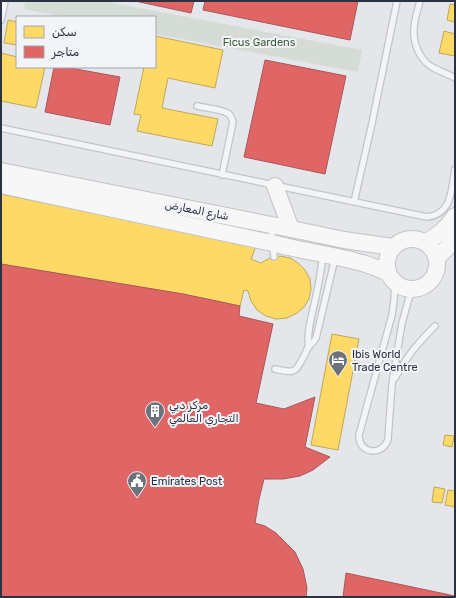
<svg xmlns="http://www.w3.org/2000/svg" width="456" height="598" font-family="Rubik,'Noto Naskh Arabic',sans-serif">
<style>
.green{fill:#d4dcd5}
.homes{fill:#ffd966;stroke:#bfa75b}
.shops{fill:#e06666;stroke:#aa565b}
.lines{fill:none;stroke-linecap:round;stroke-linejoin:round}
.lane-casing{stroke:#c2c4c7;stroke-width:8}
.secondary-casing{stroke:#c2c4c7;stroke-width:18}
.lane{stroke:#f3f4f6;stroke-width:5.5}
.secondary{stroke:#f7f7f7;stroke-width:16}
.labels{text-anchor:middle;stroke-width:4;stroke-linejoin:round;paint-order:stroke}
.park-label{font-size:11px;fill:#3d5d39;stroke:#f2f4f8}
.street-label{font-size:11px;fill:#2b3242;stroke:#f2f4f8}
.poi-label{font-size:11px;fill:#2b3242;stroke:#f2f4f8;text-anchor:start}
</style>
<rect width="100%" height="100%" fill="#e4e6e9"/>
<path class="green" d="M25,1H102L362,50L358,72L155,34V17H66L24,9Z"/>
<path class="homes" d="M450,4L455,5V22L447,20Z
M8,20L17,22V45L4,43Z
M444,31L455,34V56L439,53Z
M155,36L223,50L215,88L168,78L162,108L218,119L212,146L137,131L141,115L134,114L144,67H155Z
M1,53L17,57V67H45L36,108L1,101Z
M1,194L256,246L251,259L261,263L270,258L280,256L290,258L298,263L305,270L310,279L311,289L309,299L304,307L297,313L287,318L276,319L266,316L257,310L251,301L248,291L244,290L240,306L183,294L1,264Z
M332,334L359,339L338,450L311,445Z
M445,435L454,436L452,447L443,445Z
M434,487L445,489L442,503L432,502Z
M448,490L455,491V507L445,505Z"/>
<path class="shops" d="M135,1H194L191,13Z
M205,1H358L350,40L203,10Z
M265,60L346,76L325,174L244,157Z
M54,67H65L120,77L110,125L45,112Z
M1,264L183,294L240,306L239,316L273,324L256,403L284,409L315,397L305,447L330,457L313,470L300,476L283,479H264L259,499L255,523L265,526L276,533L295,552L303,569L307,588L306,597H1Z
M346,573L455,596V597H343Z"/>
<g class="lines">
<defs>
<path id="lane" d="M420,1C418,10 414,20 414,29C413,43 419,59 432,67C439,71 448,74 455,78
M1,20L5,1
M197,106C205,108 223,109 229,114C231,116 232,119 233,122L222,175
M1,128L427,217C453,214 451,189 455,169
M354,202L371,128L397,1
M271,226L274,257
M395,283L394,300L392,315L359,435C358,454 383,457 388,439L392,384L402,323L409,298L414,289
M309,347C305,334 315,305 317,291C320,279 321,267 323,256
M275,369C294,373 295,374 304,356C306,353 307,349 308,347C311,344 314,342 316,338L335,258
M395,378C406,357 418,343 435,326"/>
<path id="secondary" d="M1,171L311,233L344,240L393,247
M1,185L272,243C284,246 296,249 308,251C336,257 361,260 388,273
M275,186L291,229
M387 264a25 25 0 1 1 50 0a25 25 0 1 1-50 0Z
M426,242C438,236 447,228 455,216
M437,258L448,247L455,238"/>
</defs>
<use href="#lane" class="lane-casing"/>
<use href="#secondary" class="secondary-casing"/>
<use href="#lane" class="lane"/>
<use href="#secondary" class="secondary"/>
</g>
<defs>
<symbol id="hotel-pin" viewBox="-11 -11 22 30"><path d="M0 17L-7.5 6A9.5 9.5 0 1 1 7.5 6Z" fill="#6c717c" stroke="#f2f4f8"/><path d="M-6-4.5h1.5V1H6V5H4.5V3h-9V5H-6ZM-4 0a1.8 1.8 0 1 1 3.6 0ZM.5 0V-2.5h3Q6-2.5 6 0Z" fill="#fff"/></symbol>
<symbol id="building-pin" viewBox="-11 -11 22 30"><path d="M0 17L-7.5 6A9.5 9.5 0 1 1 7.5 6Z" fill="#6c717c" stroke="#f2f4f8"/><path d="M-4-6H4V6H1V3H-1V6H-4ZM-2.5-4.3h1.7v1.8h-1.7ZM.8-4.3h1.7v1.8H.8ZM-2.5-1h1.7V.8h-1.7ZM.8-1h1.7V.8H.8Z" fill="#fff"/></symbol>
<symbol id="civic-pin" viewBox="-11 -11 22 30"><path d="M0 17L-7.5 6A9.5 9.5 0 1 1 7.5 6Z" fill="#6c717c" stroke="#f2f4f8"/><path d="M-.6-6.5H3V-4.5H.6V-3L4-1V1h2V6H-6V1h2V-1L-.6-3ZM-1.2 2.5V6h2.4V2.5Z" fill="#fff"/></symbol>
</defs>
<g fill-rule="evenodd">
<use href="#hotel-pin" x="327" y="349" width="22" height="30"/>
<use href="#building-pin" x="144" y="400" width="22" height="30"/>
<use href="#civic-pin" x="126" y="470" width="22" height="30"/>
</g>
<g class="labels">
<g class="park-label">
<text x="259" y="46">Ficus Gardens</text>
</g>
<g class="street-label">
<text transform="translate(197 210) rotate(11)" y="4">شارع المعارض</text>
</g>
<g class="poi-label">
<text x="352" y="358">Ibis World<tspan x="352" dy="13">Trade Centre</tspan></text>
<text x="169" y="409">مركز دبي<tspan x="169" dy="13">التجاري العالمي</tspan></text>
<text x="151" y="485">Emirates Post</text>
</g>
</g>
<rect width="456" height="598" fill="none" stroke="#2b3242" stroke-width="4"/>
<rect x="16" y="16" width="140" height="52" fill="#f2f4f8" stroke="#a2a6af"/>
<rect x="24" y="26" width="20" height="12" fill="#ffd966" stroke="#a2a6af"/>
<text x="52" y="36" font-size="12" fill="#2b3242">سكن</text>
<rect x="24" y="46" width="20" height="12" fill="#e06666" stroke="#a2a6af"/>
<text x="52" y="56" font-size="12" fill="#2b3242">متاجر</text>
</svg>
